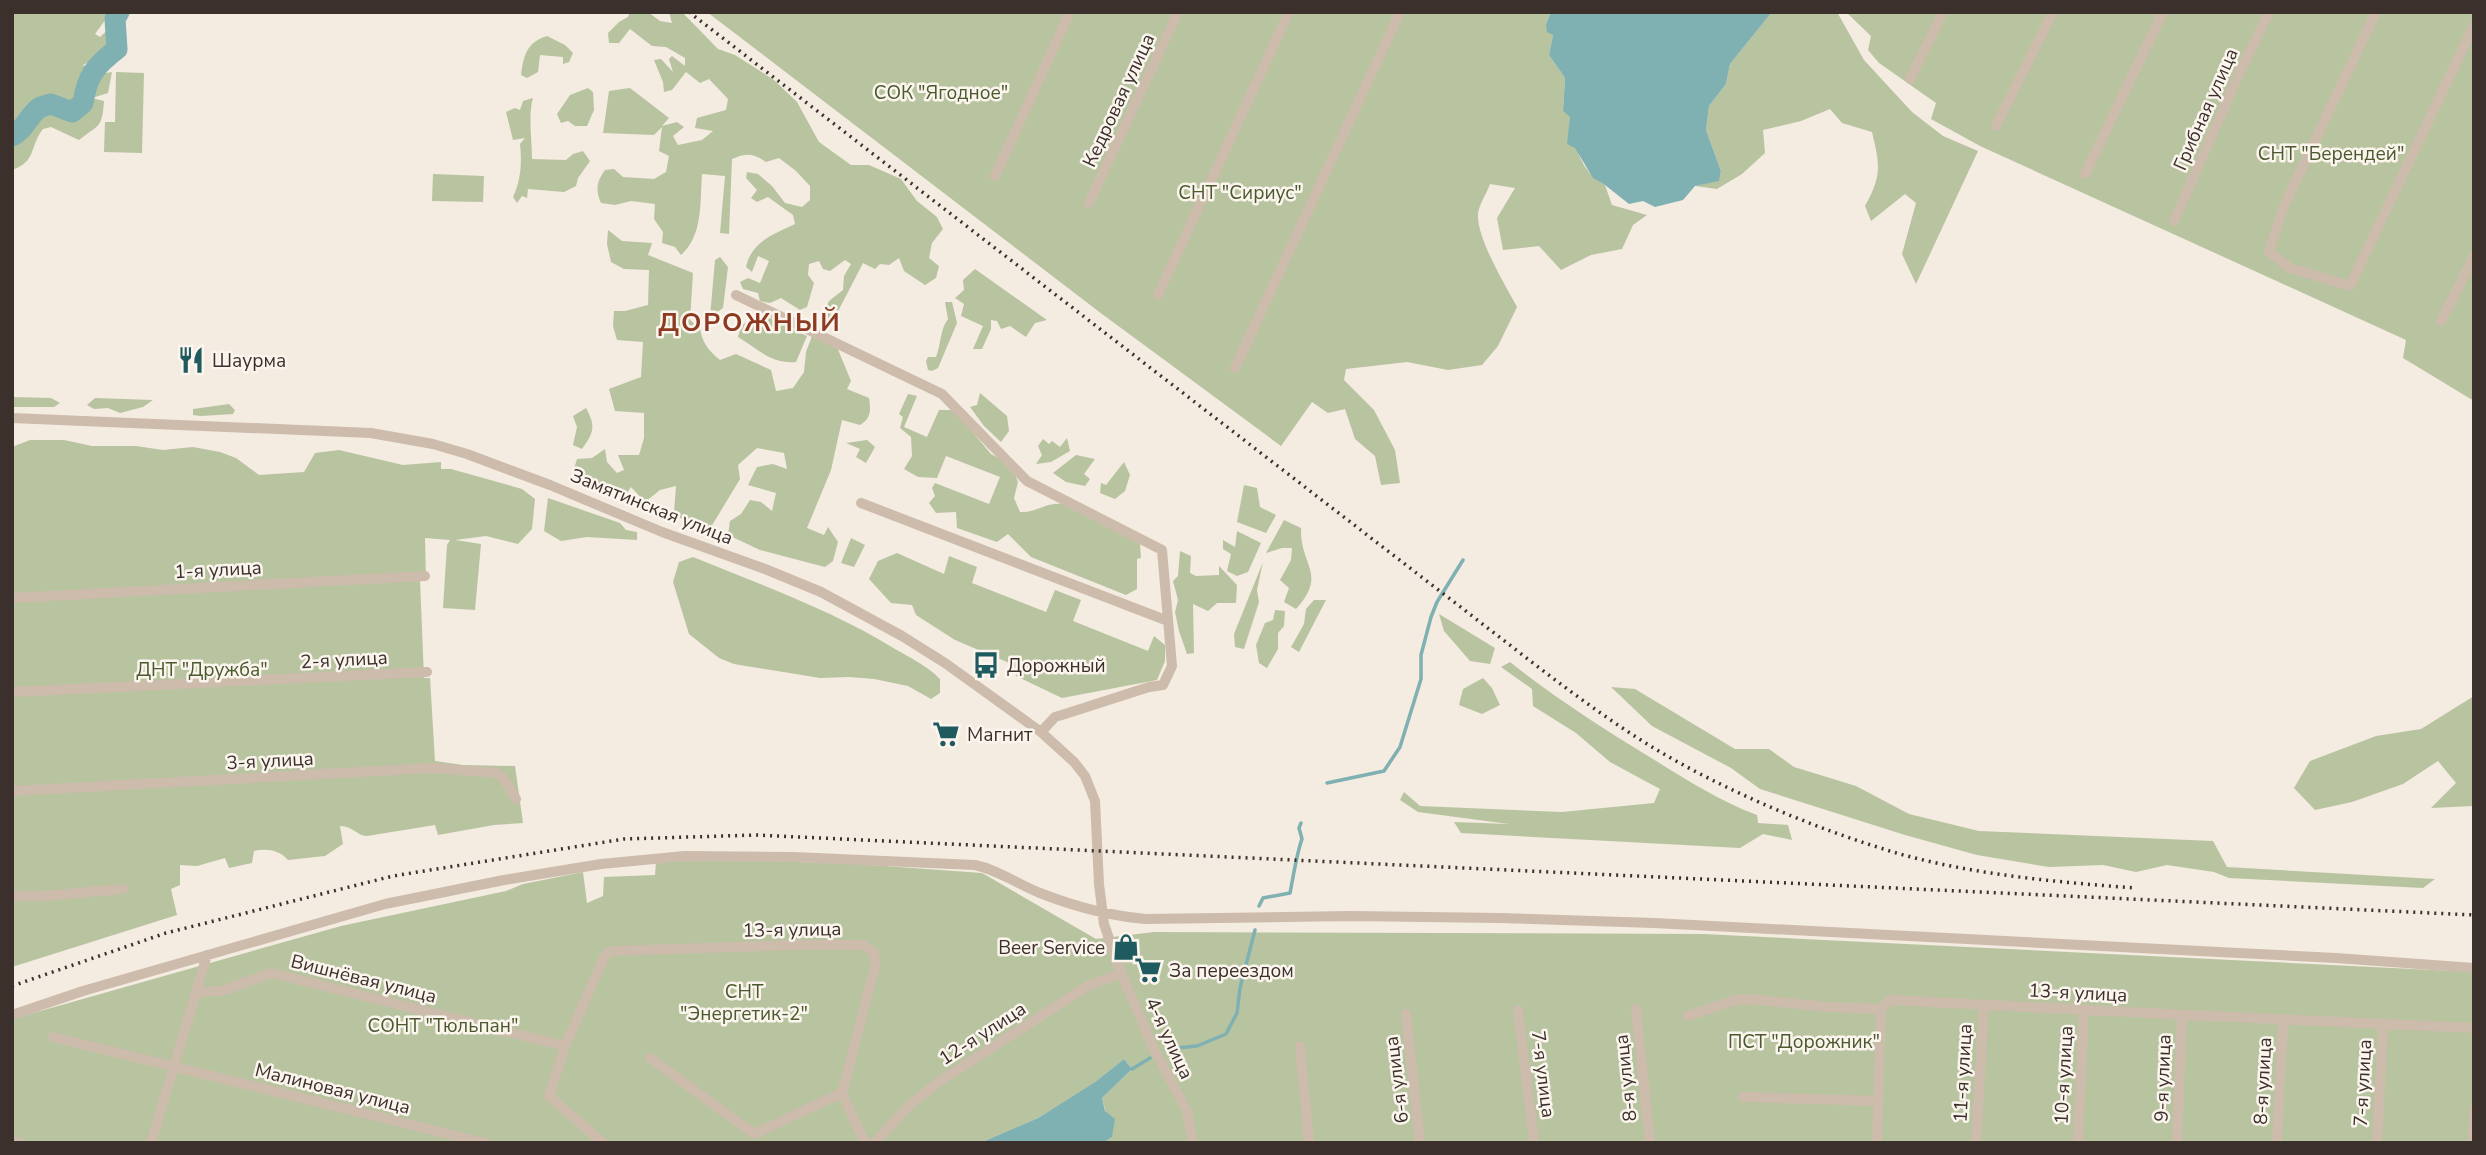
<svg xmlns="http://www.w3.org/2000/svg" width="2486" height="1155" font-family="'Nunito Sans',sans-serif">
<style>
.green{fill:#b8c4a0}
.water{fill:#7fb0b2}
.lines{fill:none;stroke-linecap:round;stroke-linejoin:round}
.stream{stroke:#7fb0b2;stroke-width:3.5}
.river{stroke:#7fb0b2;stroke-width:21}
.minor{stroke:#cdbbac;stroke-width:10}
.rail{stroke:#3b302b;stroke-width:3.5;stroke-dasharray:2 5;stroke-linecap:butt}
.labels{text-anchor:middle;stroke-width:5;stroke-linejoin:round;paint-order:stroke}
.park-label{font-size:19px;fill:#4a5a2e;stroke:#fbf5ee}
.street-label{font-size:19px;fill:#3b302b;stroke:#fbf5ee}
.poi-label{font-size:19px;fill:#3b302b;stroke:#fbf5ee;text-anchor:start}
.district-label{font-size:26px;font-weight:bold;letter-spacing:2px;fill:#8c3b22;stroke:#fbf5ee}
</style>
<rect width="100%" height="100%" fill="#f4ebe1"/>
<path class="green" d="M12,12H111L95,34L100,37L119,19L123,28L121,40C107,48 97,59 83,65L100,74L112,72L108,93L92,98L104,101C102,129 99,124 79,140L51,127L43,129C29,147 37,161 12,170Z
M630,12H648L660,21L672,23L669,12H682L718,49L735,55L774,80L797,102L819,142L851,165H869L901,179L917,201L937,217L943,229L932,243L929,258L939,266L936,278L925,285L904,271L899,258L889,265L880,264L875,269L863,263L834,319L830,325H825L820,320L829,301L843,290L844,276L851,264L845,260L830,271L823,269L819,261L809,264L808,275L814,283L807,307L800,310L781,298L770,303L760,301L758,293L743,289L740,282L748,278L760,283L769,261L758,256L752,272L746,267C751,242 774,234 795,224L793,215L768,197L757,202L751,198L757,190L746,178L747,172L758,174L772,186L785,203L802,207L810,200V186L796,171L779,158L766,162C753,153 746,153 732,159L729,234L720,233L725,176L702,174C700,202 703,236 681,255L675,247L662,243L663,232L654,219L655,204L631,201L615,205L601,203C595,190 597,181 605,170L614,169L623,177L654,179L666,172L669,156L659,151L662,127L654,135L603,133L609,91L630,88L669,118L662,126L677,122L684,127L673,136L678,145L702,140L713,131L695,128L697,118L726,110L728,99L709,79L700,83L686,72L672,90L664,92L663,82L654,60L661,59L673,72L669,59L672,56L685,66V58L666,47L652,46L630,29L619,43H609L608,33L619,22L628,17Z
M707,12H1551L1546,24L1553,35L1549,55L1565,78L1563,111L1570,116C1574,143 1579,171 1605,185L1612,205L1647,215L1633,225L1622,249L1591,255L1561,270L1539,246L1503,250L1497,218L1515,188L1490,184C1487,193 1478,206 1478,215C1477,239 1506,286 1517,307L1498,346L1482,365L1448,370L1407,362L1346,369L1344,380L1374,410L1395,450L1400,483L1381,485L1375,456L1355,439L1345,409L1328,413L1312,402L1281,446L1102,314Z
M1772,12H1837L1864,60L1912,112L1943,136L1978,151L1916,284L1902,254L1916,203L1905,194L1871,221L1865,206C1882,175 1880,166 1872,132L1842,123L1830,109L1801,121L1763,130L1765,153L1742,174L1717,189L1695,186L1719,180L1721,171L1706,130L1709,106L1726,84L1730,64Z
M1846,12H2474V401L2403,358L2406,340L1980,146L1931,119L1936,103L1879,63L1868,50L1871,36Z
M547,36L565,45L573,53L569,62L563,64V57L540,55L538,72L527,78L521,75C524,55 526,43 547,36Z
M116,72L144,73L142,153L104,152L105,122H115Z
M588,88L593,92L594,110L587,126H575L568,121L561,123L557,114L570,95Z
M533,98C528,113 532,141 532,159L566,160L573,154L583,151L590,161L578,178L576,186L564,192L528,189L527,198L522,196L517,203L513,197C521,180 522,162 520,144L525,138L513,140L506,112L515,108L520,110L523,101Z
M433,174L484,176L483,202L432,201Z
M608,230L622,241L652,243L648,255L693,273L690,320L700,328C702,343 709,351 720,360L736,354L771,370L776,391L793,388L804,372L806,352L812,336L837,347L851,381L847,389L869,398C871,411 871,418 860,425L842,420L831,470L807,528L824,535L828,527L838,542L833,561L825,567L760,550L728,535L730,521L741,514L750,500L761,502L772,511L776,493L748,485L757,467L773,464L787,469L784,453L757,448L738,465L740,479L711,527L685,522L674,512L676,486L660,490L645,502L631,487L622,501C609,484 591,495 573,472L577,459L592,458L605,449L607,462L617,473L624,470L618,455H639L644,438V413L615,411L609,389L641,377L643,342L617,340L613,326L614,311H625L648,305L649,270L624,269L611,262L607,244Z
M720,257L728,267L723,308L710,317L715,260Z
M975,269L1047,320L1035,323L1026,337L1010,326L1001,329L997,321L991,320V329L982,349H973L983,326L961,316L964,304L955,298L964,290L963,280Z
M945,302H952L957,323L938,368L932,371L928,370L926,361L928,357H936C941,345 940,329 948,319Z
M760,313L807,336L796,362C771,364 758,349 738,337L741,326Z
M980,393L1007,416L1009,431L1001,442L984,426L970,407L977,405Z
M908,394L917,396L904,427L927,437L939,410H954L991,454L1011,465L1018,482L1014,498L1020,512C1037,513 1045,502 1062,504C1074,505 1125,537 1140,544L1141,558L1137,559V589L1126,595L1031,557L1008,534L997,542L957,528L956,512L936,513L929,503L935,496L932,488L935,483L989,504L1000,477L946,456L937,478L918,477L904,469L912,456L911,437L900,428L903,417L899,414Z
M12,397L51,398L60,403L54,407H12Z
M95,398L153,400L143,407L120,413L108,408L94,409L87,405Z
M229,404L235,410L233,414L201,416L193,415V409Z
M586,408C596,426 594,432 582,449L573,445L577,427L573,416Z
M1067,438L1070,451L1051,462L1036,464L1042,455L1038,446L1043,439L1049,444L1052,441L1060,447Z
M30,440H64L92,446H136L163,450L193,447L220,452L236,458L259,475L304,472L315,453L339,450L403,465L441,462V469H451L522,489L535,499L532,529L518,544L486,536L455,540L481,544L475,610L443,608L447,545L450,540L425,538L426,580H420L424,678H430L435,761L463,765L515,766L523,823L494,825L438,835L435,825L367,836C357,836 353,826 340,826L343,844L325,856L288,860C279,850 267,848 254,851L252,863L229,868L225,858L197,866L180,865V885L171,889L177,915L12,967V447Z
M867,440L875,447L866,463L856,457L860,449L846,443Z
M1076,455L1095,459L1084,474L1090,479L1085,486L1066,482L1053,473Z
M1124,462L1130,475L1125,491L1115,499L1100,493L1101,483L1106,485Z
M1244,485L1257,488L1260,507L1276,515L1266,533L1237,522Z
M548,498L620,523L626,530L637,532V540L587,537L561,541L544,531Z
M1284,520L1301,528C1300,567 1328,573 1296,609L1284,602L1289,588L1280,580L1291,560L1292,548H1282L1266,553Z
M1237,531L1261,543L1248,572L1237,576L1227,571L1231,554L1223,549V540L1235,547Z
M851,538L865,545L854,567L841,563Z
M1180,551L1191,556L1190,573L1196,576L1219,575V566L1237,585L1236,603H1217L1208,611L1193,604L1194,653L1187,654L1179,631L1175,612L1178,600L1173,581L1178,576Z
M897,553L944,574L949,556L977,567L972,583L1046,612L1055,590L1081,600L1073,621L1148,651L1154,636L1165,645V661L1157,680L1062,698L1016,676L1014,665L955,640L916,615L912,605L891,603L869,579L878,561Z
M693,557C761,585 832,610 895,649C911,658 927,666 940,679V693L931,699L908,686L874,679L849,677L820,678L734,664L719,658L689,634L673,582L679,562Z
M1263,562L1257,590L1259,602L1244,649L1235,647L1234,634Z
M1314,600H1326L1299,652L1291,647L1304,624L1306,609Z
M1275,610L1285,611L1284,626L1278,633V649L1267,668L1259,663L1256,645L1265,623L1273,620Z
M1439,614L1495,648L1490,664L1470,661L1444,631Z
M1510,662C1554,697 1601,727 1648,756C1684,778 1717,800 1757,815L1758,823L1788,825L1792,840L1763,834L1740,848L1461,833L1454,822L1509,824L1418,812L1400,800L1404,792L1420,806L1562,812L1654,803L1660,789L1610,762L1576,733L1533,706L1532,689L1501,667Z
M1483,678L1492,688L1500,705L1482,714L1459,705L1463,689Z
M1611,687L1635,689L1735,749H1769L1794,767L1856,786L1909,814L1979,831L2213,841L2227,867L2435,879L2423,888L2229,878L2214,872L2167,865L2136,872L2103,865L2049,867L1977,855L1905,835L1760,789L1731,768L1652,726Z
M2474,696V806L2431,808L2456,783L2438,761L2403,784L2352,802L2315,810L2294,788L2310,761L2376,736L2421,729Z
M714,859L857,864L982,873L1096,939L1154,932L1704,934L2474,972V1143H1103L1112,1137L1102,1098L1132,1069L1124,1059L1095,1082L1038,1118L980,1143H12V1019L341,926L506,891L523,884L583,872L587,903L603,896L604,877L655,875L656,862Z"/>
<path class="water" d="M1551,12H1772L1730,64L1726,84L1709,106L1706,130L1721,171L1719,181L1695,186L1683,200L1655,207L1643,201L1629,204L1605,185L1593,178L1575,148L1567,144L1570,117L1563,111L1565,78L1549,55L1553,35L1547,32L1546,24Z
M1124,1059L1132,1069L1102,1098L1105,1111L1115,1119L1112,1137L1103,1143H980L1038,1118L1095,1082Z"/>
<g class="lines">
<path class="stream" d="M1327,783L1384,771L1400,747L1421,679V655L1431,617L1437,602L1463,560
M1259,906L1263,898L1290,893C1293,878 1297,852 1302,839L1299,828L1301,823
M1166,1049L1197,1046L1226,1034L1237,1013L1240,988L1255,930
M1132,1069L1150,1058"/>
<path class="river" d="M12,136C25,130 28,116 39,108C43,106 47,105 51,104L72,112L83,103C87,76 95,66 117,49L115,19L119,12"/>
<path class="minor" d="M2376,12L2284,206L2269,252L2290,268L2350,286L2474,25
M1910,79L1943,12
M1996,126L2053,12
M2085,174L2163,12
M995,176L1070,12
M1089,203L1178,12
M2174,221L2238,76L2269,12
M736,295L942,394L1027,481L1162,550L1172,666L1163,685L1149,687L1065,714L1055,717L1041,732
M1158,295L1289,12
M2441,321L2474,256
M1235,368L1400,12
M12,418L371,433L433,444L467,454L550,485L662,532L765,569L821,592L902,636L945,663L1041,732L1074,762L1085,776L1095,801L1099,884L1104,924L1121,973L1154,1049L1187,1111L1193,1143
M861,503L1168,621
M12,598L425,576
M12,692L427,672
M12,791L433,768L497,773L503,778L516,799
M12,896H44L123,889
M197,992L221,991L272,973L565,1046
M1636,1009L1650,1143
M1518,1010L1534,1143
M1406,1014L1420,1143
M12,1015L83,991L385,904L504,880L601,864L685,856L793,857L975,865C999,870 1017,884 1040,893C1073,906 1111,916 1146,919L1351,916L1499,918L1654,923L2336,958L2474,968
M1687,1016L1736,1000L1748,999L1828,1007L1881,1009L1890,1000C2085,1010 2279,1020 2474,1028
M53,1037L485,1143
M1300,1046L1309,1143
M650,1058L754,1134L842,1093L865,1143
M1743,1097L1879,1101
M12,1141L20,1143
M151,1143L207,955
M603,1143L549,1096L565,1046L605,955L613,951L793,945H863L874,952L875,967L842,1093
M874,1143L912,1103L940,1081L1086,987L1121,973
M1877,1143L1881,1009
M1976,1143L1984,1005
M2078,1143L2084,1009
M2177,1143L2182,1015
M2277,1143L2283,1021
M2377,1143L2383,1024
M2473,1143L2474,1110"/>
<path class="rail" d="M689,12L1502,639C1551,677 1600,715 1652,747C1725,791 1818,830 1900,854C1976,875 2056,882 2135,888
M12,986L166,933L393,876L624,839L756,835L2474,915"/>
</g>
<defs>
<symbol id="restaurant-bare" viewBox="-9 -9 18 18"><path d="M-5-6h1v4h1v-4h1v4h1v-4h1v5L-1.5 .5V6h-2V.5L-5-1ZM5-6V6H3V1.5H1.5Q1.5-4 5-6Z" fill="#1f5a5e" stroke="#fbf5ee" stroke-width="2.5" paint-order="stroke"/></symbol>
<symbol id="bus-bare" viewBox="-9 -9 18 18"><path d="M-5-6H5V4H4V6H2V4H-2V6H-4V4H-5ZM-3.5-4V0h7V-4ZM-3.5 1.2v1.5H-2V1.2ZM2 1.2v1.5H3.5V1.2Z" fill="#1f5a5e" stroke="#fbf5ee" stroke-width="2.5" paint-order="stroke"/></symbol>
<symbol id="supermarket-bare" viewBox="-9 -9 18 18"><path d="M-6-5.5h2.5l.6 2H6L4.5 2H-2.5L-4.4-4H-6ZM-1.5 3.2a1.3 1.3 0 1 0 .1 0ZM3 3.2a1.3 1.3 0 1 0 .1 0Z" fill="#1f5a5e" stroke="#fbf5ee" stroke-width="2.5" paint-order="stroke"/></symbol>
<symbol id="shop-bare" viewBox="-9 -9 18 18"><path d="M-5-2.5h2.3a2.7 3.5 0 0 1 5.4 0H5L5.5 6h-11ZM-1.5-2.5h3a1.5 2.3 0 0 0-3 0Z" fill="#1f5a5e" stroke="#fbf5ee" stroke-width="2.5" paint-order="stroke"/></symbol>
</defs>
<g fill-rule="evenodd">
<use href="#restaurant-bare" x="172" y="341" width="38" height="38"/>
<use href="#bus-bare" x="967" y="646" width="38" height="38"/>
<use href="#supermarket-bare" x="927" y="715" width="38" height="38"/>
<use href="#shop-bare" x="1107" y="928" width="38" height="38"/>
<use href="#supermarket-bare" x="1129" y="951" width="38" height="38"/>
</g>
<g class="labels">
<g class="park-label">
<text x="941" y="99">СОК "Ягодное"</text>
<text x="2331" y="160">СНТ "Берендей"</text>
<text x="1240" y="199">СНТ "Сириус"</text>
<text x="202" y="676">ДНТ "Дружба"</text>
<text x="744" y="998">СHТ<tspan x="744" dy="22">"Энергетик-2"</tspan></text>
<text x="443" y="1032">СОНТ "Тюльпан"</text>
<text x="1804" y="1048">ПСТ "Дорожник"</text>
</g>
<g class="street-label">
<text transform="translate(1118 100) rotate(-65)" y="7">Кедровая улица</text>
<text transform="translate(2205 109) rotate(-66)" y="7">Грибная улица</text>
<text transform="translate(652 506) rotate(22)" y="7">Замятинская улица</text>
<text transform="translate(218 569) rotate(-3)" y="7">1-я улица</text>
<text transform="translate(344 659) rotate(-3)" y="7">2-я улица</text>
<text transform="translate(270 760) rotate(-3)" y="7">3-я улица</text>
<text transform="translate(792 929) rotate(-1)" y="7">13-я улица</text>
<text transform="translate(364 978) rotate(14)" y="7">Вишнёвая улица</text>
<text transform="translate(2078 992) rotate(3)" y="7">13-я улица</text>
<text transform="translate(982 1033) rotate(-33)" y="7">12-я улица</text>
<text transform="translate(1170 1038) rotate(65)" y="7">4-я улица</text>
<text transform="translate(1962 1073) rotate(-87)" y="7">11-я улица</text>
<text transform="translate(1544 1074) rotate(83)" y="7">7-я улица</text>
<text transform="translate(2063 1075) rotate(-87)" y="7">10-я улица</text>
<text transform="translate(1625 1078) rotate(-96)" y="7">8-я улица</text>
<text transform="translate(2162 1078) rotate(-88)" y="7">9-я улица</text>
<text transform="translate(1396 1080) rotate(-97)" y="7">6-я улица</text>
<text transform="translate(2262 1081) rotate(-87)" y="7">8-я улица</text>
<text transform="translate(2362 1083) rotate(-87)" y="7">7-я улица</text>
<text transform="translate(333 1088) rotate(14)" y="7">Малиновая улица</text>
</g>
<g class="poi-label">
<text x="212" y="367">Шаурма</text>
<text x="1007" y="672">Дорожный</text>
<text x="967" y="741">Магнит</text>
<text x="1105" y="954" text-anchor="end">Beer Service</text>
<text x="1169" y="977">За переездом</text>
</g>
<g class="district-label">
<text x="750" y="331">ДОРОЖНЫЙ</text>
</g>
</g>
<rect width="2486" height="1155" fill="none" stroke="#3b302b" stroke-width="28"/>
</svg>
